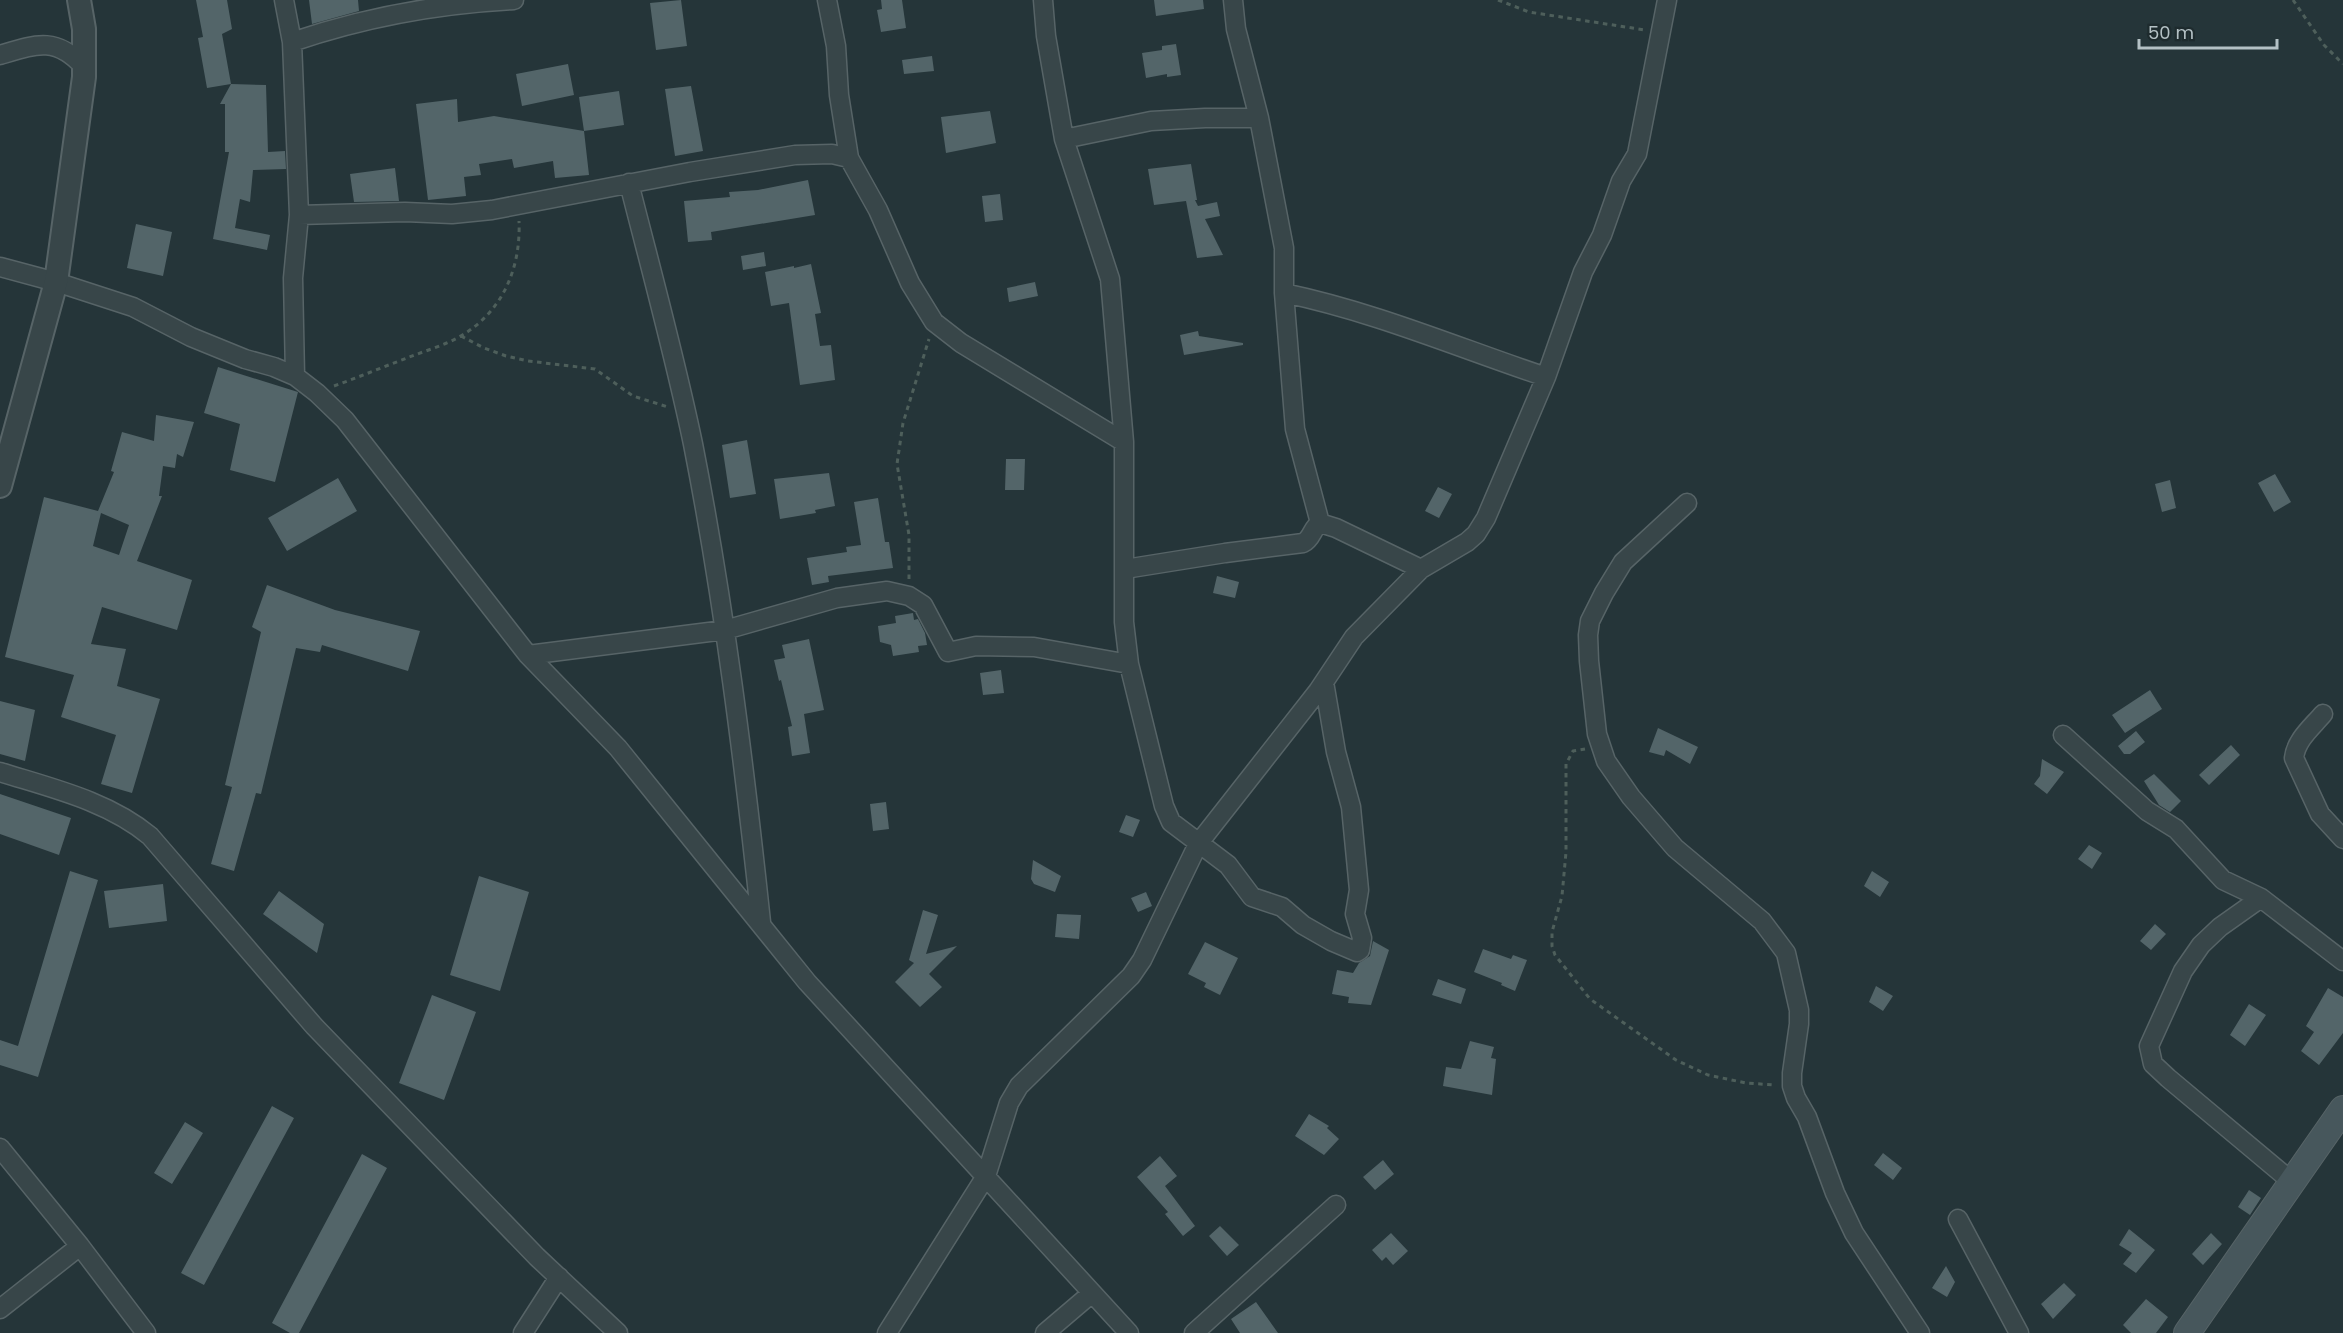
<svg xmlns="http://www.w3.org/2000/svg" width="2343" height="1333" font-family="Poppins,sans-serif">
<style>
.building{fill:#536569;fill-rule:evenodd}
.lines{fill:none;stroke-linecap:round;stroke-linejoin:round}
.minor-casing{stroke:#576467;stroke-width:21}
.tertiary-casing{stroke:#576467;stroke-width:26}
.secondary-casing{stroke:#576467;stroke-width:28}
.path{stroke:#4e5f5b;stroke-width:3;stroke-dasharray:4.5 4.5;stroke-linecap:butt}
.minor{stroke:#384649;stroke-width:18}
.tertiary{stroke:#384649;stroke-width:22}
.secondary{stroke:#47575c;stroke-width:26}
</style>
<rect width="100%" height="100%" fill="#253539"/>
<path class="building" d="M196,0H227L232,29L222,34L231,84L207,88L198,38L203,37Z
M309,0H358L359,11L312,24Z
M681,0L687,46L656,50L650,3Z
M881,0H902L906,28L881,32L877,10L882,9Z
M1154,0H1203L1204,9L1156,16Z
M1176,44L1181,75L1167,77V74L1146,78L1142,53L1162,50V46Z
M932,56L934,71L904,74L902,60Z
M568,64L574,95L522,106L516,74Z
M231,84L266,85L268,152L285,151L286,169L253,170L250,202L240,199L235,228L270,235L267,250L213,239L229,152H225V104H220Z
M691,86L703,151L675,156L665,89Z
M619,91L624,125L584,131L579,97Z
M457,99L458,122L494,116L584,131L589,175L555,178L553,161L514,168L512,159L479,164L481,175L464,177L466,196L428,200L416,104Z
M990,111L996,143L946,153L941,117Z
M1191,164L1197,200H1195L1198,206L1217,202L1220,216L1205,219L1223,255L1197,258L1186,201L1154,205L1148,169Z
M395,168L399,201L354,202L350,174Z
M808,180L815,215L711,232L712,240L688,242L684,201L730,197L729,192L758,190Z
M1000,194L1003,220L985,222L982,196Z
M136,224L172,232L163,276L127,268Z
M764,252L766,266L743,270L741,256Z
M811,264L821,313L815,314L820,346L831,345L835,380L800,385L789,303L771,306L765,272L794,266V268Z
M1035,282L1038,296L1009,302L1007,288Z
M1198,331L1199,336L1243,343V345L1184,355L1180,335Z
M218,367L298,392L275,482L230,470L240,424L204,413Z
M156,415L194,422L183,457L177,454L175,468L163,466L159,496H162L137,561L192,580L177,630L102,607L91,644L126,649L117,686L160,699L132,793L101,784L116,735L61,717L74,675L5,657L44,497L98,511L114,472L111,471L122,432L154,441ZM101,513L129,525L119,555L93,546Z
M747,440L756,494L730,498L722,445Z
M1006,459H1025L1024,490H1005Z
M829,473L835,506L815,510L816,513L780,519L774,479Z
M2275,474L2291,502L2274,512L2258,483Z
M338,478L357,511L287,551L268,518Z
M2170,480L2176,508L2162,512L2155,484Z
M1438,487L1452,494L1439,518L1425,511Z
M878,498L885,542H889L893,568L828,576L829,582L812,585L807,558L847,552L846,547L861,545L854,502Z
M1217,576L1239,582L1235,598L1213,593Z
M267,585L335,610L420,631L408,671L322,645L320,652L296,648L261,794L256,793L234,871L211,864L232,787L225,785L261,632L252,627Z
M913,613L914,620L918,619L925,633L927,645L918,646L919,652L893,656L891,645L880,642L878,626L896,623L895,616Z
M809,639L824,710L804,714L810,753L792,756L788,727L792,726L781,680L779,681L774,660L785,658L782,645Z
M1001,670L1004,693L983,695L980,673Z
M2150,690L2162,709L2125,733L2112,715Z
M0,701L35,710L25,761L0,754Z
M1658,728L1698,747L1690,764L1666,750L1664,756L1649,752Z
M2136,731L2145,742L2130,754H2124L2118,746Z
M2231,745L2240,755L2209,785L2199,775Z
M2042,759L2064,772L2047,794L2034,784L2040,776Z
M2154,774L2181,801L2170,812L2159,805L2144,781Z
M0,794L71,818L59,855L0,834Z
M886,802L889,829L873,831L870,804Z
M1126,815L1140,820L1133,837L1119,832Z
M2089,845L2102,853L2092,869L2078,859Z
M1033,860L1061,876L1055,892L1034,884L1031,879Z
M70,871L98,880L38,1077L0,1065V1040L18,1046Z
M1872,871L1889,882L1880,897L1864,886Z
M479,876L529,892L500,991L450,975Z
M163,884L167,921L109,928L104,891Z
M279,891L324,924L317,953L263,914Z
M1146,892L1152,906L1138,912L1131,898Z
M923,910L938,915L926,954L957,946L929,974L942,987L920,1007L895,982L914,963L909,960Z
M1057,914L1081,915L1079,939L1055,937Z
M2155,924L2166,934L2151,950L2140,941Z
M1373,941L1389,950L1371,1005L1348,1003L1349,997L1332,994L1337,970L1353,973L1359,963L1370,956Z
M1205,942L1238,958L1220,995L1204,987L1206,983L1188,974Z
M1483,949L1511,959L1513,955L1527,960L1515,991L1501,985L1502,983L1474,972Z
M1438,979L1466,989L1461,1004L1432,995Z
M1876,986L1893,996L1883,1011L1869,1002Z
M2328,988L2343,997V1033L2319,1065L2301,1051L2314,1032L2306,1026Z
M432,995L476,1012L444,1100L399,1083Z
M2249,1004L2266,1015L2245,1046L2230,1035Z
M1470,1041L1494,1047L1491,1058L1496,1059L1492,1095L1443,1086L1446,1067L1461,1069Z
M272,1106L294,1118L204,1285L181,1273Z
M1309,1114L1329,1126L1327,1128L1339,1139L1324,1155L1295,1136Z
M185,1122L203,1133L172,1184L154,1173Z
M1883,1153L1902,1168L1893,1180L1874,1165Z
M362,1154L387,1168L299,1333H290L272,1323Z
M1160,1156L1177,1176L1165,1186L1195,1226L1183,1236L1165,1214L1168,1212L1137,1177Z
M1383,1160L1394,1174L1375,1190L1363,1177Z
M2249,1190L2261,1198L2250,1215L2238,1207Z
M1220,1226L1239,1245L1227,1256L1209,1236Z
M2129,1229L2155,1250L2136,1273L2123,1264L2132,1253L2119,1245Z
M1391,1233L1408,1251L1393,1265L1386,1257L1382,1261L1372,1250Z
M2211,1233L2222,1244L2203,1265L2192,1254Z
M1946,1266L1955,1282L1947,1297L1932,1288Z
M2064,1283L2076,1295L2053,1319L2041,1304Z
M2146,1299L2168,1317L2156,1333H2131L2123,1325Z
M1256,1302L1278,1333H1240L1231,1319Z"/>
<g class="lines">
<defs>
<path id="minor" d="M284,0L292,42L299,215L293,278L295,376
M827,0L836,46L839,95L849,158L878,210L910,283L934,322L961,343L1124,442
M1043,0L1046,36L1064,139L1110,279L1124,442V622L1129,664L1164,806L1171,822L1228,865L1252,897L1282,907L1303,925L1331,941L1357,952L1360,950L1362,938L1355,914L1359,890L1351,807L1336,752L1324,682
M1233,0L1236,29L1259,118L1284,248V293L1295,429L1320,523
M292,42C365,17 437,4 514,0
M0,55C36,44 56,36 84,67
M1064,139L1151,121L1205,118H1259
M629,183C651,270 675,357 693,444C724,602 744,762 761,922
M299,215L405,212L452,214L492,210L690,172L795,155L832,154L849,158
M0,267L56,282L133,307L191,337L245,359L274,367L295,376L317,393L345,420L528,655L618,748L807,982L1129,1333
M1284,293C1375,312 1459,348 1546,377
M1687,503L1623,562L1604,593L1590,621L1588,635L1589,661L1597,734L1606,761L1631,797L1675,848L1762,921L1786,953L1799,1010V1024L1792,1073V1086L1796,1098L1807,1117L1835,1193L1854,1233L1920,1333
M1125,569L1225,553L1303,543C1312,539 1312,528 1320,523L1336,528L1421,569
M528,655L725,630L837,598L887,591L909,596L923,605L948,652L976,646L1034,647L1129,664
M2323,714C2311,728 2296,740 2294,758L2320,814L2343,839
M2063,735L2147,811L2176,829L2223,880L2261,898L2343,961
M0,772C51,788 108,801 150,836L314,1026L537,1257L618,1333
M2261,898L2220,927L2201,945L2183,971L2149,1046L2153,1064L2168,1078L2291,1181
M0,1148L80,1246L146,1333
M1958,1219L2019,1333
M0,1309L80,1246
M523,1333L559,1277
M887,1333L986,1176L1009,1103L1019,1086L1131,976L1142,960L1198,844L1318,691L1354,637L1421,569L1467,542L1476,534L1486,518L1546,377L1583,272L1602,235L1621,181L1637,154L1667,0
M1045,1333L1092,1293
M1194,1333L1336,1205"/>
<path id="tertiary" d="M0,486L56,282L84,77V29L79,0"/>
<path id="secondary" d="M2187,1333L2343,1109"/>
</defs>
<use href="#minor" class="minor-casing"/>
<use href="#tertiary" class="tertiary-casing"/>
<use href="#secondary" class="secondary-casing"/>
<path class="path" d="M1498,0L1529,12L1645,30
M2293,0L2324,45L2343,64
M461,336L484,348L506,356L528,361L595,369L633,396L668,407
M334,386C359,377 383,367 407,358C424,351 443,346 459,337C502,313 521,269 519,221
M909,579V535L897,464L903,423L929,339
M1585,749L1573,751L1566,764V852L1562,896L1552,932V946L1555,955L1590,999L1676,1060L1708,1075L1746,1083L1775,1085"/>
<use href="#minor" class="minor"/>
<use href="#tertiary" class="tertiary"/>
<use href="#secondary" class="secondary"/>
</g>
<path d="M2139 39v9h138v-9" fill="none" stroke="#b4c1c5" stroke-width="3"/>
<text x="2148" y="39" font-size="18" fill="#b4c1c5" stroke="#1e2b2e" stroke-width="4.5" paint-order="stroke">50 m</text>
</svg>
